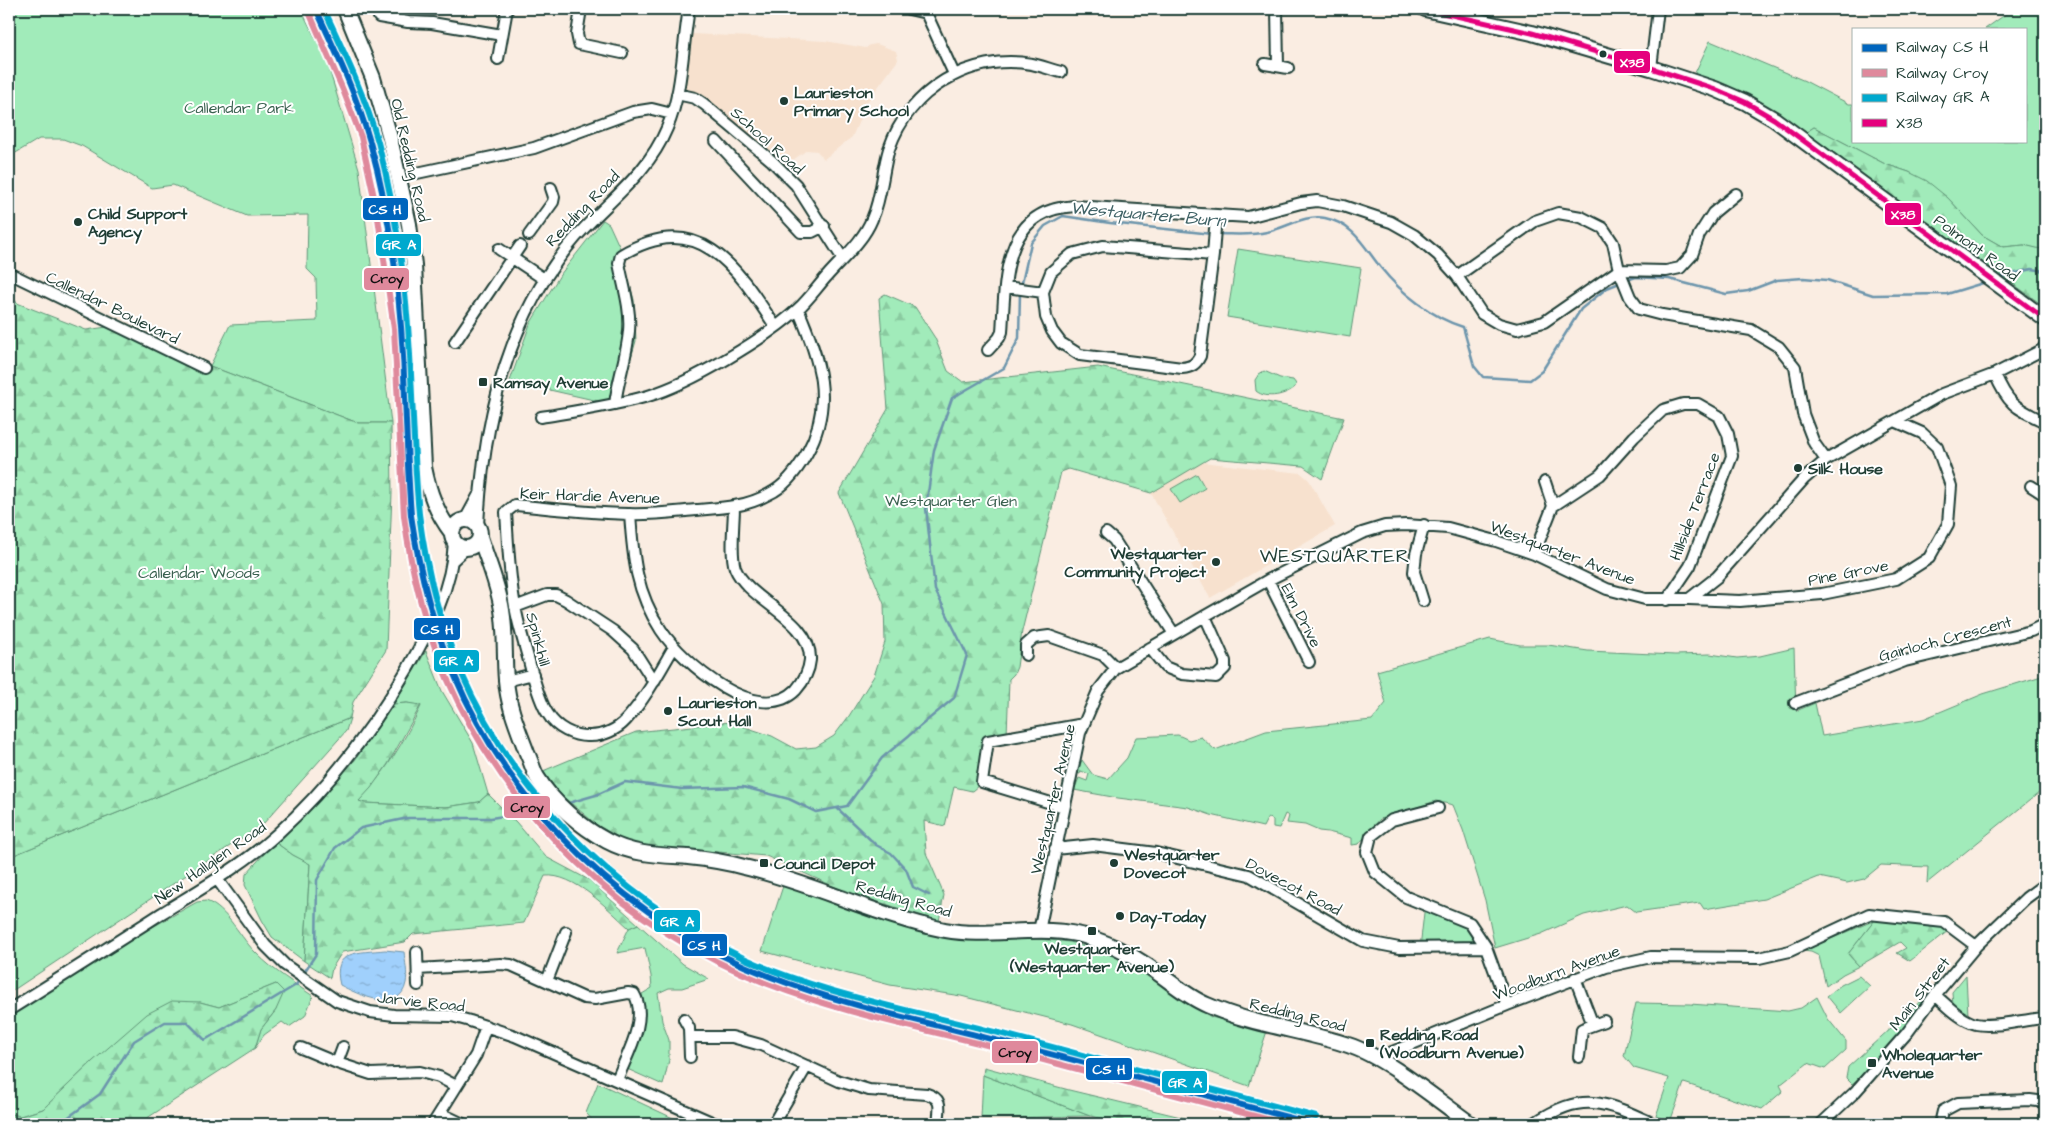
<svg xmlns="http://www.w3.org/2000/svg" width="2054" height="1133" font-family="'Architects Daughter',sans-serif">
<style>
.built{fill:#f7e1ce}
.green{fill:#a1ebba;stroke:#609477}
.forest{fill:url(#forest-firs);stroke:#609477}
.water{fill:url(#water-ripples);stroke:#6c95ac}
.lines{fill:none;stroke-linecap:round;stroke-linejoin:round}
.stream{stroke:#6c95ac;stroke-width:2.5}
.minor-casing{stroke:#1f3d34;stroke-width:14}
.major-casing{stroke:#1f3d34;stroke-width:18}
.minor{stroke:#fff;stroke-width:10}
.major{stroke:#fff;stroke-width:14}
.bus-1-casing{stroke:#fff;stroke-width:9}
.bus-1{stroke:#e5007d;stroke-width:5}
.rail-1-casing{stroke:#fff;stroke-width:10}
.rail-2-casing{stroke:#fff;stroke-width:10}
.rail-3-casing{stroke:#fff;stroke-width:10}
.rail-1{stroke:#0065bd;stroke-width:6}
.rail-2{stroke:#df899c;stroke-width:6}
.rail-3{stroke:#00a9ce;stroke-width:6}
.bus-dot{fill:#1f3d34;stroke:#fff;stroke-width:2}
.labels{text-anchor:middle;stroke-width:4;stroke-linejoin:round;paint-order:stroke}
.poi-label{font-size:16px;font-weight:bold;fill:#1f3d34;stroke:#fff;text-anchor:start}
.park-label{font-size:16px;fill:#39604f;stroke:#fff}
.street-label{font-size:16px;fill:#1f3d34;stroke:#fff}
.water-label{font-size:18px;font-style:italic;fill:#3f6266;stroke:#fff}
.quarter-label{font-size:19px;letter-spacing:1px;fill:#1f3d34;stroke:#fff}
.line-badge{stroke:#fff;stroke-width:2}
.badge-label{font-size:14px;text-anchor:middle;font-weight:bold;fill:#fff}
.pale-badge-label{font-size:14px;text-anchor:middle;font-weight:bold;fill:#111}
</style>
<defs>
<pattern id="forest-firs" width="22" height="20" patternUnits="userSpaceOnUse" patternTransform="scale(1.25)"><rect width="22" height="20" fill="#a1ebba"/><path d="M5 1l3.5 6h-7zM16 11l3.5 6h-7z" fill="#8acaa0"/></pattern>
<pattern id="water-ripples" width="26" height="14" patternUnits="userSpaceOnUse" patternTransform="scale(1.25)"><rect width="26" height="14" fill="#a0d0fc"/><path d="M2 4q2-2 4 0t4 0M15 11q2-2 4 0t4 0" fill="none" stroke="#82aacd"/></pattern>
</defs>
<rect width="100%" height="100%" fill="#faede2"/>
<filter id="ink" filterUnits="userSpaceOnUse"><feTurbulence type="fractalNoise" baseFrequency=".02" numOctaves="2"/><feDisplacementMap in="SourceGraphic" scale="10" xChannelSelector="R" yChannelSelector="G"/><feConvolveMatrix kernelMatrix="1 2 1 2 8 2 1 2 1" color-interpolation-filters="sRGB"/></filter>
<g filter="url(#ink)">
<path class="built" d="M692,34L825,41L866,48L870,45L877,44L896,51L898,60L862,109L863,112L852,137L824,159L817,151L807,150L780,169L716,113L677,94L685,35Z
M1201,462L1301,473L1309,480L1335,526L1210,598L1151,493Z"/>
<path class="green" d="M9,9H301L327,62L359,169L391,423H358L210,366L230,325L317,321L316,278L307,269L308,215L247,216L173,185L152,188L82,146L63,139H39L9,157Z
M2013,9H2045V251L2024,245L2003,247L1982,235L1948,198L1909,172L1885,164L1814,127L1805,133L1727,85L1694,75L1710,41L1805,81L1849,104H1853V141H2025V29H1985Z
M603,220L609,224L620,248L634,300L636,341L622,388L607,403L510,381L530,324L560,275Z
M1238,249L1361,268L1350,337L1227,317Z
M1264,371L1280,378L1293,380L1296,384L1295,387C1286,395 1267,400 1256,391L1255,380L1259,374Z
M1197,474L1205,488L1180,503L1171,489Z
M1490,639L1520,645H1548L1588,651L1675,655L1710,654L1737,658L1760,656L1794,648L1796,711L1815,703L1822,736L1923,719L1983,694L2045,675V788L1927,883L1928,867L1881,865L1864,879L1847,883L1819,877L1764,899L1704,909L1700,903L1636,912L1627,905L1584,915L1541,934L1495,948L1485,900L1463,830L1453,805L1436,801L1380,819L1359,844L1352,845V838L1328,832L1319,831L1305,825L1287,823L1289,816L1285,814L1279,828L1273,827V820L1268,817L1263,827L1211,815L1188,807L1118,798L1074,790L1079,778L1087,781L1089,774L1081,771L1080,774L1077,773L1082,760L1093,775L1108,779L1127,758L1136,737L1178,735L1189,740L1201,737L1215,750L1266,731L1372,720L1386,703L1377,671Z
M426,651L442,691L473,743L488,794L479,802L446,807L365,803L358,801C385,774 405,740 421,706L407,703L394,704Z
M350,718L346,731L263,824L9,993V857Z
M275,842L293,855L310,863L304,961L272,937L262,920L245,885L246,874Z
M783,886L932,934L958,939L1027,938L1070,942L1108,953L1149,975L1211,1017L1267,1031L1249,1086L1072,1024L961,996L890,985L762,951Z
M206,901C227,908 241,939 257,954C274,971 294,983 313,996L305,1016L289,1027L282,1022L264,1035L255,1048L261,1029L276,1010V984L219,1007L200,1002L93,1061L43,1109L20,1116L9,1114V1016L99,957L197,902Z
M1425,904L1470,923L1486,947L1420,948Z
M1875,920L1848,954L1859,966L1843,974L1826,986L1819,956L1811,952L1803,951Z
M638,924L683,964L709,979L682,988H669L658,993L662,1021L669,1040V1060L663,1085L625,1068L643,1010L642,994L652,988L651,976L645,948L617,953L629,928Z
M1966,975L1968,1015L1953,1005L1952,992Z
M1859,976L1870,986L1841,1013L1827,996L1841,985Z
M1933,994C1907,1026 1882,1057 1852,1084L1846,1078L1848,1067L1925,997Z
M1817,997L1828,1019L1846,1041V1050L1825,1069L1808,1063L1780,1085L1783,1091L1762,1109L1684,1083L1670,1122L1656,1116L1669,1078L1634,1068L1624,1056L1636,1003L1690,1004L1788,1011L1801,1008Z
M983,1075L1090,1116C1053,1116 1018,1119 981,1118Z
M598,1083L675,1119L619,1121L609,1124H596L586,1113Z"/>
<path class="forest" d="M1814,127L1885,164L1909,172L1927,181L1948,198L1982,235L2003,247L2024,245L2045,250V307L1805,133Z
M9,292L17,303L86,330L107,327L206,373L210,366L358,423H391L392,493L386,650L353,702L350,718L9,857Z
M885,294L915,307L935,338L948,371L963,382L1098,367L1344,418L1322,479L1303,466L1210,458L1151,493L1069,469L1061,472L1022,631L1017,667L1014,674L1009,679L1007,735L987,739L979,785L972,791L954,787L945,826L924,821L926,853L944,895L939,921L844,891L766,856L645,846L625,841L597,825L560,794L543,771L636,732L730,722L772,736L796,749L816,747L834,736L849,716L874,676L885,642L884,604L839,493L888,409L879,298Z
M407,703L421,705L388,764L371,788L359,801L365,803L446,807L479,802L488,794L516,822L546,857L589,880L638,924L629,928C608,909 574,873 545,876L524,923L413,934L405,942L342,952L332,968L330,978L304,961L310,864L293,855L275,842L313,806L355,760L394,704Z
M1875,920L1938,926L1948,931L1910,961L1897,953L1906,948L1900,942L1859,966L1848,954Z
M276,984L284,992L276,1010L261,1029L255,1048L138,1124H9V1114L21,1116L43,1109L93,1061L147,1014L172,1001L200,1002L219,1007Z
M984,1067L1069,1090L1210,1124H1129L1090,1116L983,1075Z"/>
<path class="water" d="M385,950L404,952C405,961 408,974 406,983C400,1015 357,994 340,985C331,949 359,953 385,950Z"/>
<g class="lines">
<path class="stream" d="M1217,234C1234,234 1250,236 1267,232C1286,228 1305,214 1325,218C1354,224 1364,247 1381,268C1401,293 1433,318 1463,327L1474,366L1483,377L1530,380L1542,371L1581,309L1607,288L1617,284
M2000,277L2032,269L2045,271
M1630,279L1636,277L1669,279L1726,294L1748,291L1777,280L1803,278L1827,280L1873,295L1947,294L1983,283
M1021,287L1031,243L1045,226L1063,216L1110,223L1212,234
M565,804L596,795L625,782L682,789L743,787L789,799L816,812L847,806L882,758L954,698L967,655L935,590L926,508L934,450L952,398L1004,368L1019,338L1020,292
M837,808L876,845L891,853L906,869L913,887L929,895
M303,974L316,954L317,880L335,848L361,828L408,818H491L523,813
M59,1124L100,1094L134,1041L165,1022H187L205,1040L296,985L300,979"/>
<defs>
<path id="minor" d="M581,9L577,34L579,44L622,53
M909,9L926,13L954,74
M1277,9L1278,66
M379,17L408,22L432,23L502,35
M498,59L507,9
M1265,64L1288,68
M1651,68L1658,9
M677,94L695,98L704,104L772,161L796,185L843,259
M716,141L801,232H812L824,226
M417,173L534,148L633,112L652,109L672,114
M529,235L553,202L554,197L551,188
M499,249L544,279
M1213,255L1103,246L1072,254L1051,272L1043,292L1046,317L1052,331L1061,343L1080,355L1182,368C1192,367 1196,364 1200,356L1213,255L1216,215
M9,273L204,368
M1457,276L1535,221L1558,213L1581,217L1603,228L1613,243L1619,270L1630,297L1639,309L1662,315L1751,330L1779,347L1795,367L1803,414L1814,443L1826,460
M1006,287L1043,292
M455,342L520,246
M988,350L999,338L1002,332C1005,290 1002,225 1052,210C1060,207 1068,207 1075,206L1248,217L1301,203L1317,201L1343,206L1391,222L1414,235L1438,255L1457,276L1482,314L1499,324L1517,329L1544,322L1619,270L1666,271L1680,268L1692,255L1699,235L1713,213L1736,194
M1995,374C2008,405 2016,408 2045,422
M615,404C618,379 627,356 629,331C631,308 623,285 619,263L621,255C699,209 735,265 775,326
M541,417C577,411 613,406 648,396C691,383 765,339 798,309C809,299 818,286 828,275C844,257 863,241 872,219C882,197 882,172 889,149C909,90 970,53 1032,64C1042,66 1052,70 1061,72
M2031,486L2045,495
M1553,506L1600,475L1634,437L1663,410L1683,404H1698L1719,416L1728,434L1732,456L1690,566L1667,600
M630,514C633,558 636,592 661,630C682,662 758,728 796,690C803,682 809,671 810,660C812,619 748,601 735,568C730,553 734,523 734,507
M465,520L478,496
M478,526C483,423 507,316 576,237C608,201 648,174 667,128C683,91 682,48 689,9
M1106,533L1114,540L1174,634
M1534,554L1553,506L1545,482
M452,561L465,549
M1268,580L1309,662
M1689,599L1740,601L1822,594L1896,579L1929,558L1948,524L1951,486L1937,447L1922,433L1895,421
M1423,601L1414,572L1416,554L1424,525
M515,607L547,595H556L566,600L613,631L633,649L654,682
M674,647C660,671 646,698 626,720C617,730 603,736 590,736C574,737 556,728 548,714C539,701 533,676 529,661C524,643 518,624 515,606C509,575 508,543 506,512L515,505C553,509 590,513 628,514C651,515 674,512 696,510C722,508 746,507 769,494C786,486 798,469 807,453C835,403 819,358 798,309
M1150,648L1165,667L1182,674L1216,677L1225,668V661L1205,616
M1026,655V645L1034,638L1049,636L1103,655L1116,668
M506,681L533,674
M1795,703L1905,661L2031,631L2045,624
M1064,807L982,782L988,741L1084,724
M1438,808L1392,820L1371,836L1367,852L1375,872L1406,897L1470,923L1486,947L1507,1005
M1055,849L1093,845L1156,853L1249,875L1363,941L1399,948L1486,947
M217,879L265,945L285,965L337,1001L370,1012L394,1015L452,1016L470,1021L515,1036L716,1124
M1039,931L1080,733L1098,691L1116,668L1205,616L1268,580L1362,533L1385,526L1406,525L1448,528L1496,541L1534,554L1607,589L1645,599H1689L1717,577L1804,479L1826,460L1942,394L1995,374L2042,350L2045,346
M417,952L418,985
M418,969L501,964L511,965L584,998L595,999L628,993L634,994C649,1019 626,1056 617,1080
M1575,978L1593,1025L1582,1029L1579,1057
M547,981L566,932
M1935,995C1947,1005 1960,1020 1976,1024C1995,1028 2025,1019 2045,1018
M9,1010C60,978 111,946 162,913C201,889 243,865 277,834C330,786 372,730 408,668C430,629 452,588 454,542
M684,1019L689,1028L690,1057
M1593,1025L1604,1021
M690,1037H732L761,1045L839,1081L869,1090L927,1094C944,1099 939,1109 938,1124
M301,1048L337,1063L371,1074L420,1072L439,1077L456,1086
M1379,1060L1385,1055L1507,1005L1606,967L1651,957L1759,958L1790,951L1869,914L1944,922L1976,946
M337,1063L343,1047
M440,1113L463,1124
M433,1124L476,1055L486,1026
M773,1124L807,1066
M1533,1124C1582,1091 1604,1101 1654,1124
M1821,1124L1855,1092L1907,1033L1935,995L1976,946L2026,898L2045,884
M1940,1124L1943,1111L1958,1103L2030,1100L2045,1102"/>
<path id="major" d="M345,9L373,78L389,134L409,224L414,265L424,467C429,492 436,512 452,533
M1425,9L1532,33L1651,68L1715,89L1745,102L1774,119L2045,319
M452 534a14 14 0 1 1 28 0a14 14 0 1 1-28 0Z
M480,537C488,562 498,584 502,610C506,633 504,657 506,680C508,706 518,729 527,753C531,761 533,770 537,777C553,803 581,827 607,841C633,855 659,855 688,857C707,859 726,862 744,867C813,883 876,916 945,930C993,939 1044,922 1091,938C1109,944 1128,953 1143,963C1165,976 1183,995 1207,1005C1252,1025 1302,1030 1348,1045C1386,1057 1437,1100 1471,1124"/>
</defs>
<use href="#minor" class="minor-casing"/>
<use href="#major" class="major-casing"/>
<use href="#minor" class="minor"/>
<use href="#major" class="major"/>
<defs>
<path id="bus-1" d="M1425,9L1532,33L1651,68L1715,89L1745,102L1774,119L2045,319"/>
</defs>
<use href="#bus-1" class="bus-1-casing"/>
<use href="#bus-1" class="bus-1"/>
<defs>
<path id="rail-1" d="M316,9C336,52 357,96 370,142C389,210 399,286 403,356C406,409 407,462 411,515C419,569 432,624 454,674C512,811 632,924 771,977C845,1006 923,1021 999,1041C1104,1067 1209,1097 1314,1124"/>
<path id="rail-2" d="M309,12L343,90L361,137L377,211L394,329L404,516C411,571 425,627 447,678C508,817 627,930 768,984C842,1013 921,1028 998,1048C1094,1073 1189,1099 1285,1124"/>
<path id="rail-3" d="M324,9C344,52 365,96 378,142C396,211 406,284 410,355C413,408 414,461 419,514C426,568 439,622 461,672C520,807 635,915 771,970C846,999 926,1014 1003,1034C1108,1061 1212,1090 1316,1117"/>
</defs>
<use href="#rail-1" class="rail-1-casing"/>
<use href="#rail-2" class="rail-2-casing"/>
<use href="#rail-3" class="rail-3-casing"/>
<use href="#rail-1" class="rail-1"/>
<use href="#rail-2" class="rail-2"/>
<use href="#rail-3" class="rail-3"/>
</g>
</g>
<g class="bus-dot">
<circle cx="1603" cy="54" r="4.5"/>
<circle cx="784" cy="101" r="5"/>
<circle cx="78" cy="222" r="5"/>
<rect x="478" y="377" width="10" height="10" rx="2.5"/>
<circle cx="1798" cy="468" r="5"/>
<circle cx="1216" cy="562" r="5"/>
<circle cx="668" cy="711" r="5"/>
<rect x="759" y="858" width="10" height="10" rx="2.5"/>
<circle cx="1114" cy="863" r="5"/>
<circle cx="1120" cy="916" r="5"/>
<rect x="1087" y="926" width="10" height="10" rx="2.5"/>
<rect x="1365" y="1038" width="10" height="10" rx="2.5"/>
<rect x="1867" y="1058" width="10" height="10" rx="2.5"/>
</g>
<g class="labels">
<g class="poi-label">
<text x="794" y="98">Laurieston<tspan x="794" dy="18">Primary School</tspan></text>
<text x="88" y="219">Child Support<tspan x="88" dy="18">Agency</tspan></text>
<text x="493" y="388">Ramsay Avenue</text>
<text x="1808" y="474">Silk House</text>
<text x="1206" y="559" text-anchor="end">Westquarter<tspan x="1206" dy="18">Community Project</tspan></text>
<text x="678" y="708">Laurieston<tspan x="678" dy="18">Scout Hall</tspan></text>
<text x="1124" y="860">Westquarter<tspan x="1124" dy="18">Dovecot</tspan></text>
<text x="774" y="869">Council Depot</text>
<text x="1130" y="922">Day-Today</text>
<text x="1092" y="954" text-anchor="middle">Westquarter<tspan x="1092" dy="18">(Westquarter Avenue)</tspan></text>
<text x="1380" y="1040">Redding Road<tspan x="1380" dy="18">(Woodburn Avenue)</tspan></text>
<text x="1882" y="1060">Wholequarter<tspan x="1882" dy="18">Avenue</tspan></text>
</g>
<g class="park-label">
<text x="239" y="113">Callendar Park</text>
<text x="951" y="506">Westquarter Glen</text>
<text x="199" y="578">Callendar Woods</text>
</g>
<g class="street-label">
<text transform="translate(768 140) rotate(42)" y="6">School Road</text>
<text transform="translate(411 160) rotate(77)" y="6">Old Redding Road</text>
<text transform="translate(582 208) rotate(-46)" y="6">Redding Road</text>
<text transform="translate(1977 247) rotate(36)" y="6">Polmont Road</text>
<text transform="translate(113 307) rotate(26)" y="6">Callendar Boulevard</text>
<text transform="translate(590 495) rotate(2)" y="6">Keir Hardie Avenue</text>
<text transform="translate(1694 506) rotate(-69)" y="6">Hillside Terrace</text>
<text transform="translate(1563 552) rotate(21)" y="6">Westquarter Avenue</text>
<text transform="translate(1848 572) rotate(-11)" y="6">Pine Grove</text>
<text transform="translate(1302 615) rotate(63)" y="6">Elm Drive</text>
<text transform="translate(1945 638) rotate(-15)" y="6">Gairloch Crescent</text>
<text transform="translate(539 639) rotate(75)" y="6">Spinkhill</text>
<text transform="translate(1052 799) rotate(-77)" y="6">Westquarter Avenue</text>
<text transform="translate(210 862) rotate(-35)" y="6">New Hallglen Road</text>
<text transform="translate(1294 886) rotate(28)" y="6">Dovecot Road</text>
<text transform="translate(904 898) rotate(16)" y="6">Redding Road</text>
<text transform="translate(1556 972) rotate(-20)" y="6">Woodburn Avenue</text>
<text transform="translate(1919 993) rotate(-52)" y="6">Main Street</text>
<text transform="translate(421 1001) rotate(6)" y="6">Jarvie Road</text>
<text transform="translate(1298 1014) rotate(14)" y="6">Redding Road</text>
</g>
<g class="water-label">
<text transform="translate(1148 214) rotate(5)" y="6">Westquarter Burn</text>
</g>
<g class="quarter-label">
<text x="1335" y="562">WESTQUARTER</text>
</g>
</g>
<g class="line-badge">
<rect x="1613" y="50" width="38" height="24" rx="5" fill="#e5007d"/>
<rect x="362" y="197" width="47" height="24" rx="5" fill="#0065bd"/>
<rect x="1884" y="202" width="38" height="24" rx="5" fill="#e5007d"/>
<rect x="375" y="233" width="47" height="24" rx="5" fill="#00a9ce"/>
<rect x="363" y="267" width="47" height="24" rx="5" fill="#df899c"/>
<rect x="413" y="617" width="48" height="24" rx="5" fill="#0065bd"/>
<rect x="433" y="649" width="47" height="24" rx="5" fill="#00a9ce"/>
<rect x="503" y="795" width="48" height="24" rx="5" fill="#df899c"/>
<rect x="653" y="909" width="48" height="24" rx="5" fill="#00a9ce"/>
<rect x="681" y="933" width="47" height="24" rx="5" fill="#0065bd"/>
<rect x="991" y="1040" width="48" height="24" rx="5" fill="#df899c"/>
<rect x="1085" y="1057" width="48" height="24" rx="5" fill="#0065bd"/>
<rect x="1161" y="1070" width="47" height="24" rx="5" fill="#00a9ce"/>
</g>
<g class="badge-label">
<text x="1632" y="67">X38</text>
<text x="385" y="214">CS H</text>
<text x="1903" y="219">X38</text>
<text x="399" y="249">GR A</text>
<text x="437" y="634">CS H</text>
<text x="456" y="665">GR A</text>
<text x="677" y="926">GR A</text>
<text x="704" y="950">CS H</text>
<text x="1109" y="1074">CS H</text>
<text x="1185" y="1087">GR A</text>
</g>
<g class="pale-badge-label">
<text x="387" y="283">Croy</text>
<text x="527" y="812">Croy</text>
<text x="1015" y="1057">Croy</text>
</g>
<rect width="2054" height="1133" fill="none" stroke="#fff" stroke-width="30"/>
<rect x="15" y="15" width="2024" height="1103" fill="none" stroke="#1f3d34" stroke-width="2" filter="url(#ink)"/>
<rect x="1852" y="28" width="175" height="115" fill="#ffffff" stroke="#a5b1ae"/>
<rect x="1862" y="44" width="25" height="8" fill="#0065bd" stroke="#a5b1ae"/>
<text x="1896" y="52" font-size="15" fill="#1f3d34">Railway CS H</text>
<rect x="1862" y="69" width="25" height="8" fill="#df899c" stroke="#a5b1ae"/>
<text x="1896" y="78" font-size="15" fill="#1f3d34">Railway Croy</text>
<rect x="1862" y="94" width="25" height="8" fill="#00a9ce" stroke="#a5b1ae"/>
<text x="1896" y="102" font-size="15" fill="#1f3d34">Railway GR A</text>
<rect x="1862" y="119" width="25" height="8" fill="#e5007d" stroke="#a5b1ae"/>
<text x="1896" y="128" font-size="15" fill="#1f3d34">X38</text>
</svg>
